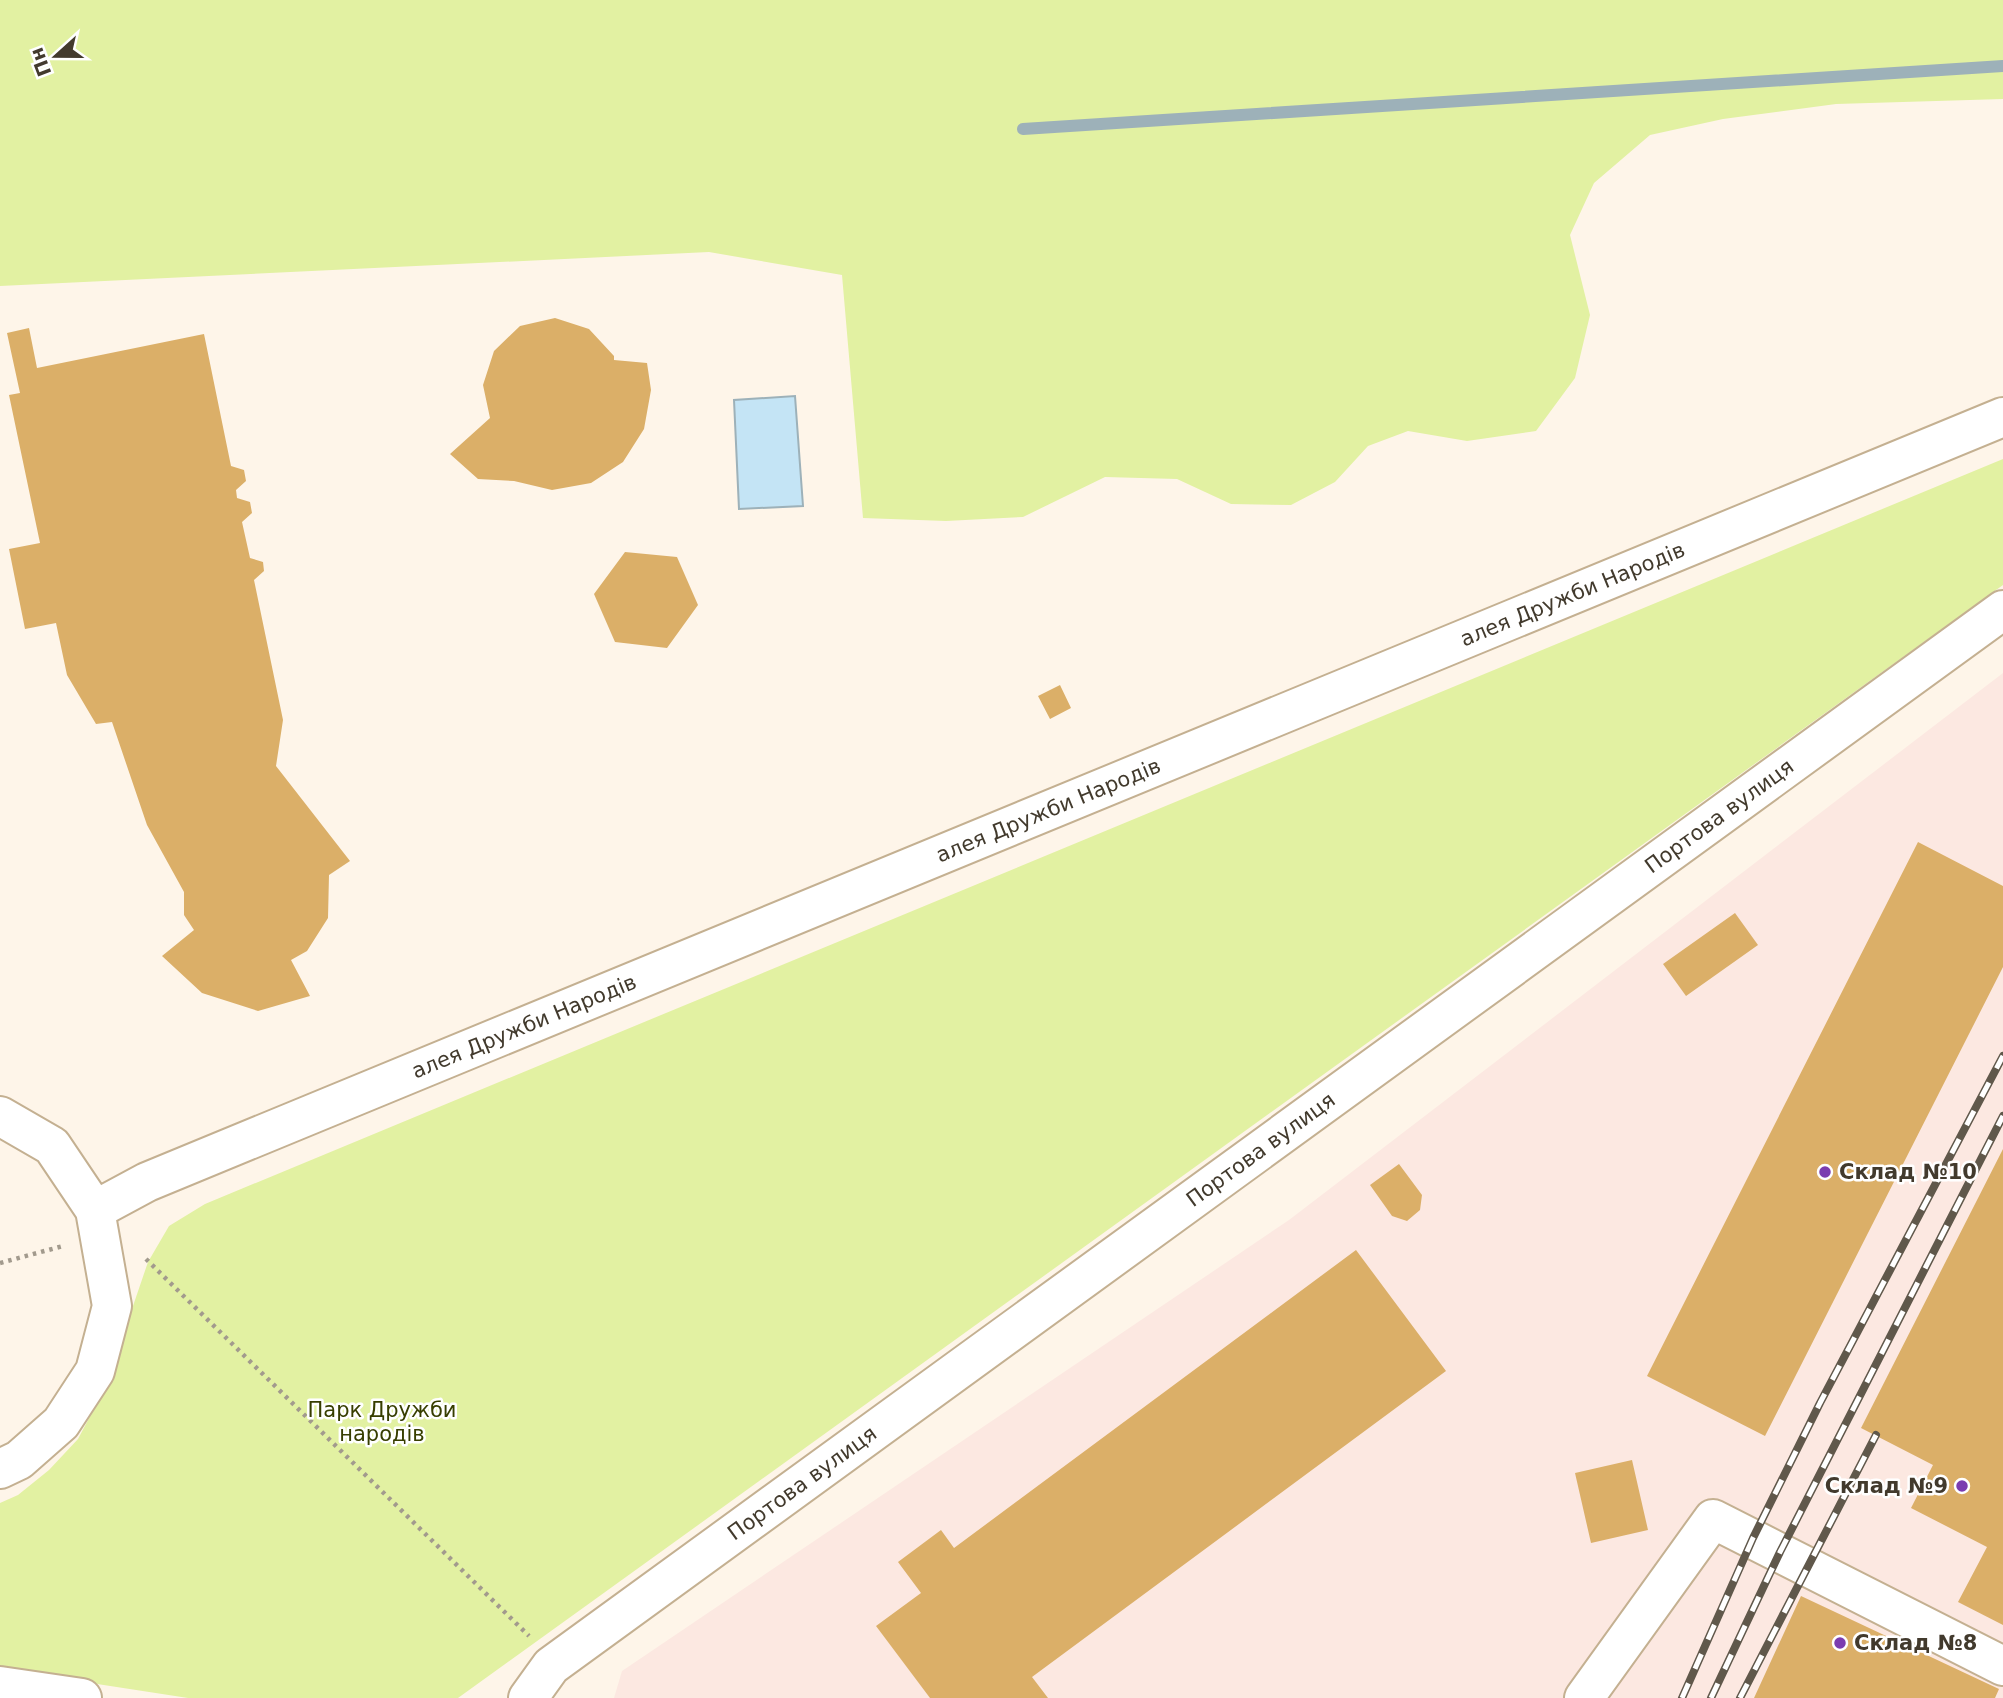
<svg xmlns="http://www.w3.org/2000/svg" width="2003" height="1698" font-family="'DejaVu Sans',sans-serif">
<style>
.industrial{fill:#fce8e1}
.green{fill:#e2f1a2}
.water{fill:#c4e4f5;stroke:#9db1b9;stroke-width:2}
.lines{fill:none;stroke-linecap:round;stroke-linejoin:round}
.stream{stroke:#9db1b9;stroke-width:12}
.building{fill:#dbaf68}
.minor-casing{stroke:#c4b091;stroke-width:42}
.path{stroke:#a29a8d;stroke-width:4.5;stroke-dasharray:3.5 5;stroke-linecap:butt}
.minor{stroke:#fff;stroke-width:38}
.rail-casing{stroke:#60584b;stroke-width:8}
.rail{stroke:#fff;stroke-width:5;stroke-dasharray:16;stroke-linecap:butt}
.poi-dot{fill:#7b3cb0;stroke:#fff;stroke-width:2.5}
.labels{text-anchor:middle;stroke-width:5;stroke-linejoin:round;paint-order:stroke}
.street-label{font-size:21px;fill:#423a2d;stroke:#fff}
.poi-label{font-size:21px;font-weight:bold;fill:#423a2d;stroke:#fff;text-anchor:start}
.park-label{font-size:21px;fill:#373e00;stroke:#fff}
</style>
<rect width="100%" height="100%" fill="#fef5e9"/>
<path class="industrial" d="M2003,673V1698H614L622,1671L1289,1220Z"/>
<path class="green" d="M0,0H2003V99L1836,104L1723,119L1650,135L1594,183L1570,235L1590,315L1575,378L1536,431L1467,441L1408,431L1368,446L1335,482L1291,505L1231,504L1177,479L1105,477L1023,517L946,521L863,518L842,275L709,252L0,286Z
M2003,459V585L458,1698H188L0,1669V1503L18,1495L49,1470L78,1439L105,1388L148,1262L169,1226L205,1204Z"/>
<path class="water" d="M795,396L803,506L739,509L734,400Z"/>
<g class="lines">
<path class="stream" d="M1023,129L2003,66"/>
</g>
<path class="building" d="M555,318L589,329L614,356V360L647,363L651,390L644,429L623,462L591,483L552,490L514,481L478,479L450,454L490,418L483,385L494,351L520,326Z
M29,328L37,368L204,334L231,466L244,470L246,481L236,490L237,498L250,502L252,513L242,522L250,558L263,562L264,571L254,580L283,720L276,766L350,861L329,875L328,918L307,951L291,960L310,996L258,1011L202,993L162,956L194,930L184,915V892L147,825L112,722L96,724L67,675L56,623L25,629L9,549L40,543L9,395L20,393L7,333Z
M625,552L677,557L698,605L667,648L615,642L594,594Z
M1060,685L1071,708L1050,719L1038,696Z
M1918,842L2003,886V967L1765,1436L1647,1376Z
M1735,913L1758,945L1686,996L1663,964Z
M2003,1149V1625L1958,1602L1987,1547L1911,1508L1933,1465L1861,1428Z
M1399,1164L1422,1195L1420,1210L1407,1221L1392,1216L1370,1185Z
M1356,1250L1446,1371L1032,1677L1048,1698H930L876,1626L921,1593L898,1562L941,1530L954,1548Z
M1632,1460L1648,1530L1591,1543L1575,1473Z
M1801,1596L1999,1689L1995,1698H1754Z"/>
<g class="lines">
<defs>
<g id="minor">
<path d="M0,1116L52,1146L95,1210L112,1306L95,1371L61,1423L19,1460L0,1469"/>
<path id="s1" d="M95,1210L147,1182L2003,417"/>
<path d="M0,1686L82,1698"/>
<path id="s2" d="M528,1698L551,1666L2003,610"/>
<path d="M1584,1698L1713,1519L2003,1666"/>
</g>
</defs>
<use href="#minor" class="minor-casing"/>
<path class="path" d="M146,1259L529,1636
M0,1263L63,1246"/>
<use href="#minor" class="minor"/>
<defs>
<path id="rail" d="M1682,1698L1753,1538L1820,1403L2003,1056
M1711,1698L1780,1552L2003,1116
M1740,1698L1876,1435"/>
</defs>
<use href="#rail" class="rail-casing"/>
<use href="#rail" class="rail"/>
</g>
<g class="poi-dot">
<circle cx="1825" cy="1172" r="7"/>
<circle cx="1962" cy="1486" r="7"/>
<circle cx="1840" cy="1643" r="7"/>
</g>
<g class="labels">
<g class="street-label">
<text dy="7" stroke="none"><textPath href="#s1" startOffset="1601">алея Дружби Народів</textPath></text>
<text dy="7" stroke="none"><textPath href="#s1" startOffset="1034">алея Дружби Народів</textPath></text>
<text dy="7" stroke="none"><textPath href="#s2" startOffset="1484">Портова вулиця</textPath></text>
<text dy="7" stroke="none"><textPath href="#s1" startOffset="467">алея Дружби Народів</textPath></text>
<text dy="7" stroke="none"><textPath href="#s2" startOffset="917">Портова вулиця</textPath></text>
<text dy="7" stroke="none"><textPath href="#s2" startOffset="350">Портова вулиця</textPath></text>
</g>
<g class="poi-label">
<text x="1839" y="1179">Склад №10</text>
<text x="1948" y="1493" text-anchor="end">Склад №9</text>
<text x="1854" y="1650">Склад №8</text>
</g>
<g class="park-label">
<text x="382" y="1417">Парк Дружби<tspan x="382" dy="24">народів</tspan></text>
</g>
</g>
<g transform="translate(56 56) rotate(249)" stroke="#ffffff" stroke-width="5" paint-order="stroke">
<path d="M0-5L12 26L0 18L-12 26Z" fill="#423a2d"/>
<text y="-10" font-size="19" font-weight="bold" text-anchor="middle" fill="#423a2d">Пн</text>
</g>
</svg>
